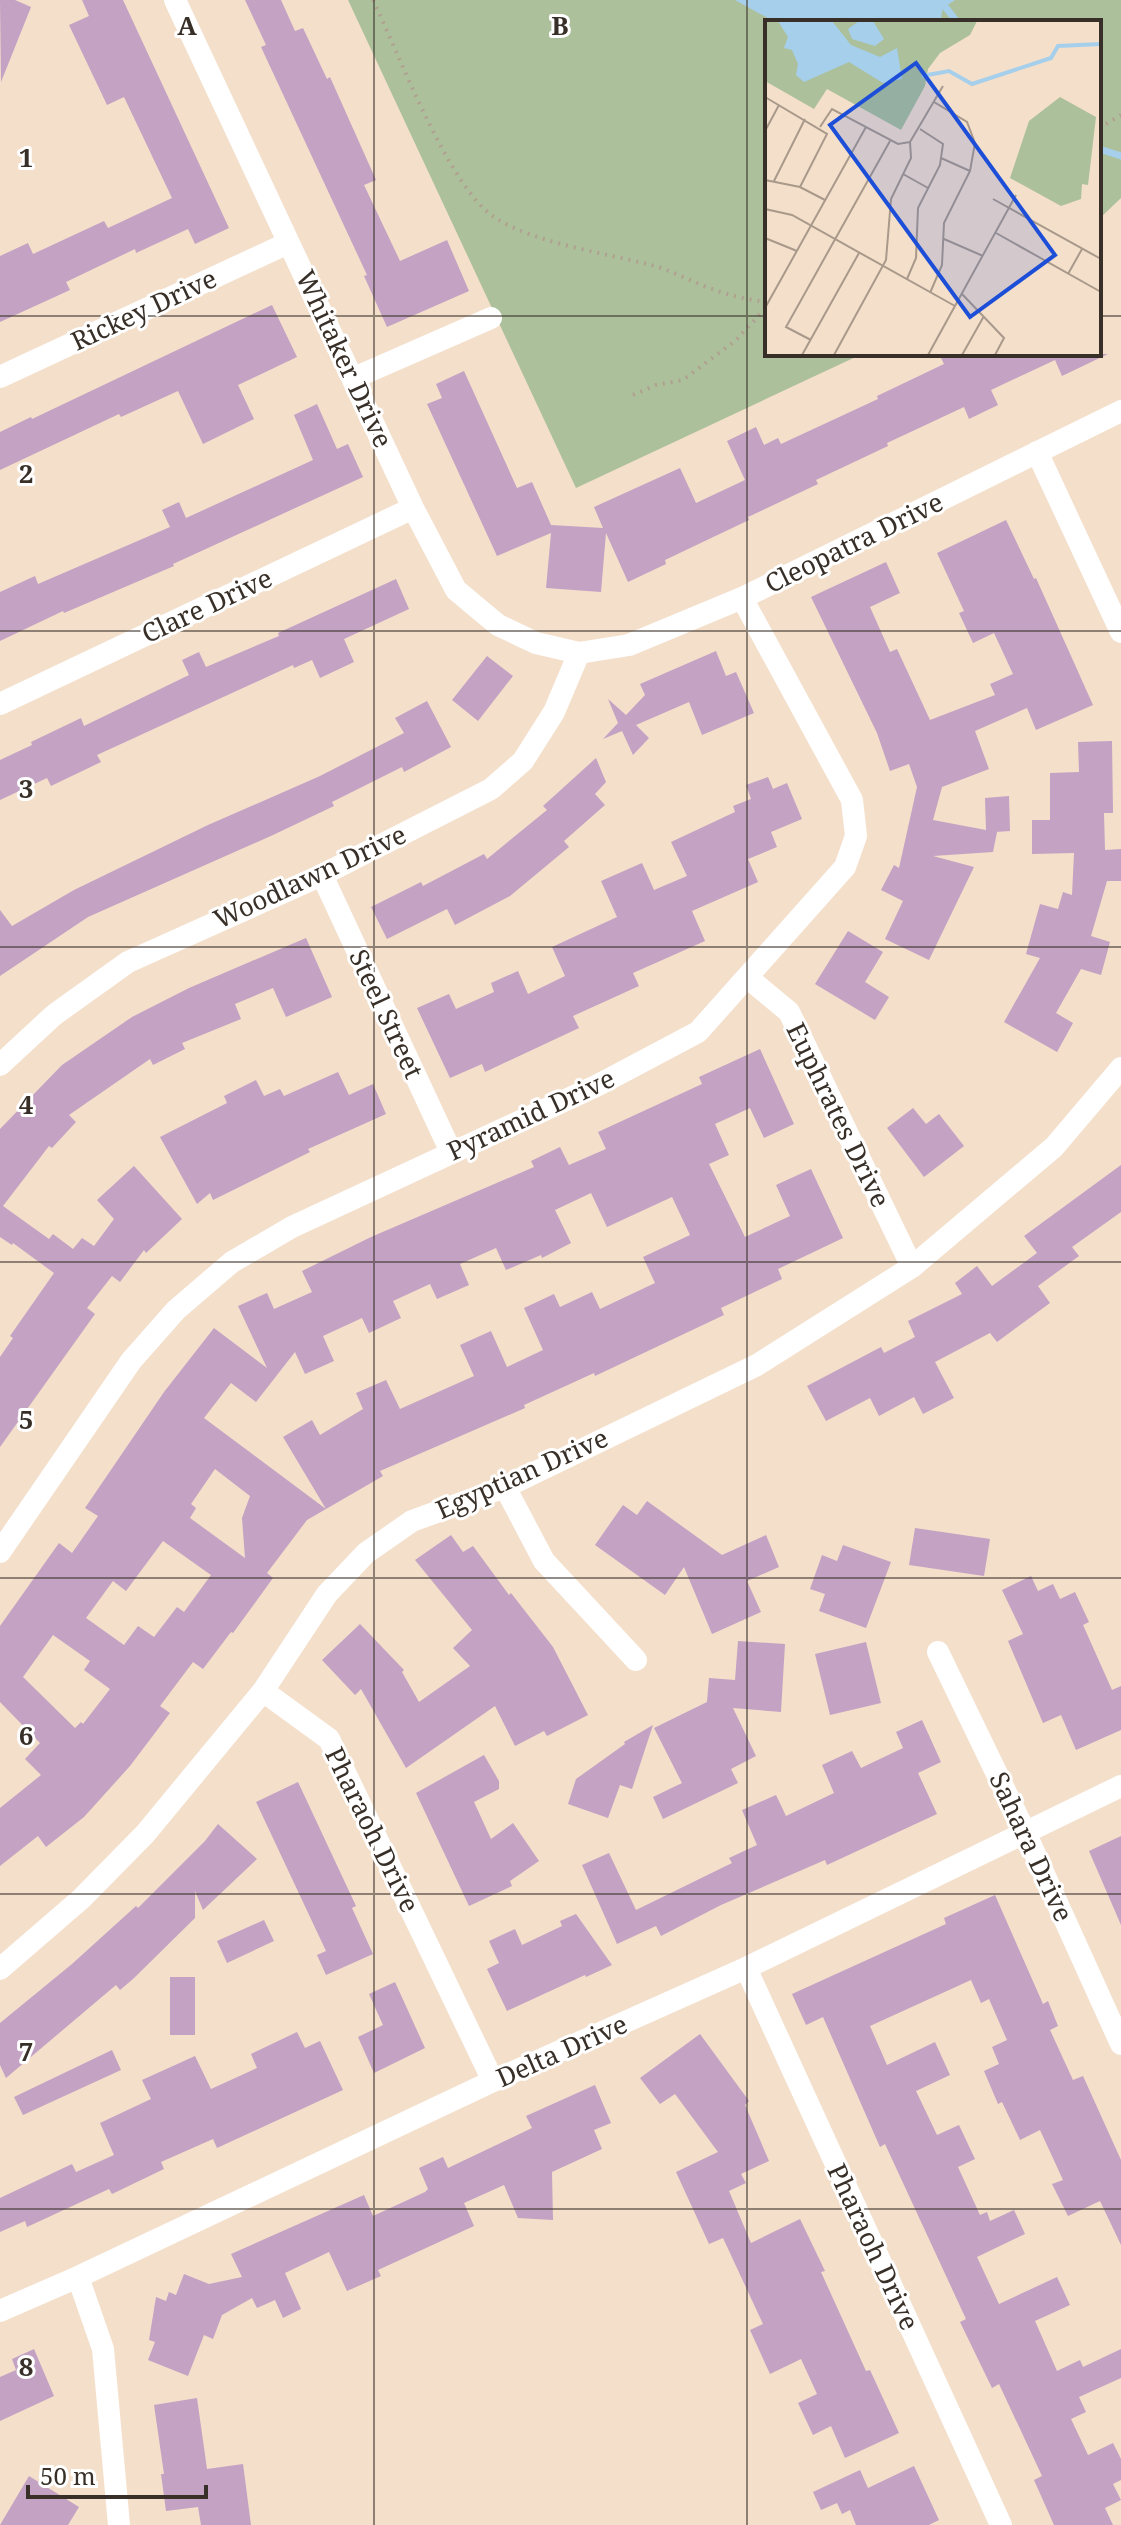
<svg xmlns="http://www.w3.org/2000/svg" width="1121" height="2525" font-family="'Noto Serif',serif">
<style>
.green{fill:#acc09b}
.water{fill:#a6cfeb}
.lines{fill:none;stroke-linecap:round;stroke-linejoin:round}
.stream{stroke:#a6cfeb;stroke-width:7}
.building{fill:#c3a2c3;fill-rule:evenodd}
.path{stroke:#b0a090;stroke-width:4;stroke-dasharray:2 6;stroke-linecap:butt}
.minor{stroke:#fff;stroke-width:22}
.grid{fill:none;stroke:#383028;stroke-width:2;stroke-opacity:0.55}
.labels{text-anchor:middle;stroke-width:6;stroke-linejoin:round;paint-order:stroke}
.street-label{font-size:26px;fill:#383028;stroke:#fff}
.inset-river{fill:none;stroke:#a6cfeb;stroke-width:4}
.inset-road{fill:none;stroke:#a9998a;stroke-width:2}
.view{fill:#1d4ed8;fill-opacity:0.15;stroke:#1d4ed8;stroke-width:4}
.inset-edge{fill:none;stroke:#383028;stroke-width:4}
.grid-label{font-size:26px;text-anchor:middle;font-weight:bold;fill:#383028;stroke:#fff;stroke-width:6;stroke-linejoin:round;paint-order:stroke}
</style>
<rect width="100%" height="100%" fill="#f4dfcb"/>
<path class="green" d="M348,0H1121V198L1099,219V22H767V354H862L576,488Z"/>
<path class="water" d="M735,0H955L943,8L940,22H775Z"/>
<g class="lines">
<path class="stream" d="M940,0L957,22
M1099,149L1121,156"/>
</g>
<path class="building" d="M0,0H15L31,7L1,82Z
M82,0H123L229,228L195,244L188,229L136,253L135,249L66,282L70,290L0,322V256L28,243L33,254L104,221L108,228L172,198L124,97L107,105L69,25L89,16Z
M245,0H281L295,31L303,28L327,79L330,77L376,180L364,185L400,261L447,240L469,291L387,327L364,276L367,275L261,47L266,45Z
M272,305L297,357L238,385L254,419L203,444L178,391L121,417L119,414L0,470V432L31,417L32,419Z
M939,354H1108L1062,376L1055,360L991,390L998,405L969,419L964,407L887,443L888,446L816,480L818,484L748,517L749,520L665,560L666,564L628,582L606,533L601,592L546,588L551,533L497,556L427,404L442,398L436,384L464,371L517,488L532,482L551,525L603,528L594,507L680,468L696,503L745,480L727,441L756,427L764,445L778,438L781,444L878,399L877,396L944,364Z
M317,404L337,449L348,444L363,477L173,564L174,566L64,613L63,611L0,641V592L35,576L38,584L170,527L162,510L179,502L186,518L313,460L294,415Z
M1006,520L1034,579L1036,578L1093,705L1036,730L1027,708L975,731L989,769L942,787L933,820L986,830L985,798L1009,796L1010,831L995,832H997L993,852L933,856L974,867L929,960L885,939L903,901L881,890L894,865L899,868L917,787L909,764L890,771L877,733L811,597L886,562L900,593L870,607L890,652L897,649L930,720L995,695L990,684L1013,674L994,633L973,643L959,613L964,611L937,553Z
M396,579L409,609L344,639L354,662L320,678L312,660L294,668L293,665L97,755L101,762L51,786L47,778L0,800V760L32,745L31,742L81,718L84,726L189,675L182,660L199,652L206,667L279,636L278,633Z
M716,651L726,676L736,672L754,713L702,735L689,702L636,725L649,738L633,755L622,731L603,739L618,723L608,699L626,715L645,695L640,684Z
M487,656L513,676L478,721L452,700Z
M427,701L451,747L404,772L402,767L332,802L334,806L273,835L88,917L0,976V910L12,926L74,890L208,825L320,776L404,733L395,718Z
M1112,741L1113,813H1104L1105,850L1121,849V881H1107L1091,936L1110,942L1101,975L1081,969L1056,1013L1073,1023L1057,1052L1004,1022L1040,958L1026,954L1040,904L1058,909L1063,892L1072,895L1074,853L1032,854V820H1050V773L1079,772L1078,742Z
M596,758L606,782L595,794L605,805L564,841L569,847L510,896L455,925L447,909L387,939L371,907L421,882L423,886L484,854L487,859L547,810L543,806Z
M768,777L773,789L787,783L802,819L771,832L777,847L748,859L758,882L692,911L705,941L633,973L639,986L573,1016L579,1028L485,1072L482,1064L450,1078L417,1008L449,994L456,1009L494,992L491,983L518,971L528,994L565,976L552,947L617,917L601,881L642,863L654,890L687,876L671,842L735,812L733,806L751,799L746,785Z
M848,931L883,952L865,982L889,997L875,1020L815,984Z
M306,938L332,997L286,1017L273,988L235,1004L241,1019L182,1043L185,1049L153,1065L150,1059L69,1115L76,1122L52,1148L49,1146L3,1206L49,1239L53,1234L73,1249L82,1238L94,1246L114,1219L97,1200L134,1166L182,1219L146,1253L144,1250L120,1282L112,1276L87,1308L95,1314L0,1447V1357L13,1338L10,1336L54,1273L13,1243L12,1245L0,1237V1129L62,1065L132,1017L189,988Z
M760,1049L794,1124L764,1138L750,1108L715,1124L729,1155L709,1164L745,1237L790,1216L776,1185L811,1169L843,1238L778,1269L782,1279L721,1308L724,1315L595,1376L594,1373L524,1405L525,1408L380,1471L383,1476L326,1509L283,1437L312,1420L320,1435L363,1409L356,1393L386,1380L400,1409L474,1376L460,1345L491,1331L507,1367L543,1350L524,1308L554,1294L560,1307L592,1292L600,1309L655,1283L643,1257L690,1235L672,1197L607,1227L591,1193L555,1210L571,1243L542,1258L541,1255L506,1270L496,1248L460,1264L469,1285L437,1299L430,1284L393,1301L401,1318L369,1333L362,1318L323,1336L334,1361L305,1374L295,1352L256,1402L231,1383L204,1418L326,1509L307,1520L267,1573L273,1578L233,1633L231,1632L203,1669L193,1662L160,1706L170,1713L130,1766L84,1817L46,1847L38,1836L0,1866V1808L41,1775L25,1759L40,1743L0,1702V1626L59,1543L72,1553L98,1516L85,1508L164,1392L214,1328L267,1368L238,1306L267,1293L274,1309L312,1292L302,1271L371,1237L534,1167L531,1161L560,1147L569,1165L606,1149L598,1132L702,1084L699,1077ZM215,1469L250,1496L242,1518L245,1558L190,1518L196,1508L191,1504ZM163,1541L211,1575L184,1612L177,1607L154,1637L138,1626L124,1645L86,1618L113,1581L126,1591ZM53,1635L90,1661L84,1670L110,1689L83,1724L81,1722L75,1728L23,1677Z
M338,1072L349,1095L373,1084L386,1114L308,1149L310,1152L213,1200L210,1193L197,1204L160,1137L227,1103L224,1096L256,1080L264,1096L280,1089L284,1096Z
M913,1108L926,1124L939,1114L964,1146L924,1177L887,1128Z
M1121,1165V1212L1072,1247L1079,1256L1038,1286L1050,1303L997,1342L990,1333L935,1362L954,1398L923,1414L914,1397L879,1416L870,1398L826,1421L807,1386L881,1347L884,1353L915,1337L908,1321L962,1294L955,1283L977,1266L992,1286L1037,1253L1024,1236Z
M647,1501L722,1555L766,1535L779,1567L747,1581L761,1612L712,1634L684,1567L665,1595L595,1545L623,1505L637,1515Z
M915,1528L990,1539L984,1576L909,1565Z
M451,1535L463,1552L473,1546L509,1595L511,1593L553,1647L588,1715L547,1736L544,1731L515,1746L495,1706L406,1768L361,1689L355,1695L322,1660L360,1624L404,1670L402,1672L419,1702L470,1666L453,1648L472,1630L415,1560Z
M843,1545L891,1562L866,1628L819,1611L825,1594L810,1589L822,1555L837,1561Z
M1031,1576L1038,1591L1053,1584L1060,1599L1075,1592L1089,1622L1083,1625L1112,1690L1121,1686V1730L1076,1750L1061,1715L1043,1723L1008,1641L1023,1634L1002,1590Z
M738,1641L785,1644L781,1712L733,1708L756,1756L731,1769L738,1783L663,1819L653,1797L682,1783L654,1728L707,1702L709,1678L735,1680Z
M866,1642L881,1703L830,1715L815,1654Z
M922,1720L941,1762L918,1773L937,1814L827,1865L825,1860L721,1905L661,1936L656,1926L617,1944L582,1865L609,1853L636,1910L732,1863L729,1858L757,1845L742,1810L776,1795L786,1816L834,1793L822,1765L852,1751L861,1768L903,1748L896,1732Z
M653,1725L632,1789L620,1785L608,1818L568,1804L576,1779L625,1744L624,1742Z
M484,1755L499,1781V1789L474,1802L491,1839L513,1823L539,1861L510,1881L512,1886L469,1906L416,1793Z
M298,1782L356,1906L352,1908L373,1954L326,1975L317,1955L326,1951L256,1802Z
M218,1824L257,1859L203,1910L195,1891V1918L133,1979L120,1990L116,1985L6,2078L0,2065V2023L72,1964L136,1906L138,1908L205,1841Z
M1121,1836V1925L1089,1851Z
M995,1895L1043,2004L1048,2001L1058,2026L1050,2030L1073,2080L1083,2076L1121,2160V2245L1100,2201L1068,2216L1052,2184L1063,2180L1040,2130L1020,2140L1002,2102L998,2104L984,2071L999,2064L992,2047L1007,2040L989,1999L981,2003L971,1980L870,2026L887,2065L935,2042L950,2075L916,2091L937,2135L959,2125L975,2159L958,2167L980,2215L987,2212L990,2221L1014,2210L1025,2234L977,2257L999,2304L1057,2277L1070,2305L1035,2321L1057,2371L1080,2360L1083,2367L1121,2349V2378L1079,2397L1086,2412L1071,2419L1088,2455L1113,2443L1121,2459V2480L1113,2484L1121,2500L1105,2508L1113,2525H1054L1034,2480L1042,2476L999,2384L992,2388L960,2322L966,2319L885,2144L880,2147L823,2017L806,2025L792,1994L946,1924L944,1918Z
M576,1914L612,1965L586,1977L585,1975L507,2011L487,1969L499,1963L489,1941L515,1929L522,1945L562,1926L560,1921Z
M264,1920L274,1941L227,1963L217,1941Z
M170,1977H195V2035H170Z
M395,1982L425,2048L374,2073L358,2037L383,2025L369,1994Z
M297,2032L305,2048L320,2041L343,2090L217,2148L213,2139L161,2162L164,2169L112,2194L109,2189L27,2227L25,2221L0,2232V2198L72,2164L76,2172L114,2155L100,2123L151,2099L142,2080L195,2056L211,2089L257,2068L251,2054Z
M700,2034L749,2101L745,2105L769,2161L741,2174L746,2183L729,2191L751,2243L800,2219L825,2271L821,2272L866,2371L870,2370L899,2433L845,2458L831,2426L813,2435L798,2403L817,2394L801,2359L770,2374L750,2330L763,2324L723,2238L709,2244L676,2172L718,2152L675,2094L660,2104L640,2078Z
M112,2050L121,2070L23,2115L14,2097Z
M595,2085L611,2123L594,2130L602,2149L552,2172L553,2220L518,2218L504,2185L464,2203L474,2226L378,2270L381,2276L347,2291L329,2252L285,2273L301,2309L283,2318L275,2300L257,2308L252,2298L222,2315L213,2339L204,2335L188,2376L148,2360L155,2342L149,2340L156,2297L166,2301L169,2292L176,2295L184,2274L209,2284L242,2277L231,2254L364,2195L373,2216L425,2192L428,2189L419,2168L443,2157L448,2168L532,2128L526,2116Z
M34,2349L54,2396L0,2421V2377L16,2370L12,2359Z
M197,2398L207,2469L243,2464L251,2525H201L198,2507L166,2511L161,2474H164L154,2405Z
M914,2466L939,2520L929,2525H856L850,2510L842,2514L837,2503L821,2510L813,2492L860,2470L868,2488Z
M29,2476L79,2507L68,2525H0Z"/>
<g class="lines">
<path class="path" d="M373,0C399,54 448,186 494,217C533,243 605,253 651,265C667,269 682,277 697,283C720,293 742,299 767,302
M1099,128L1121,115
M633,395L656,385L683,380L735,341L767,307"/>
<path class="minor" d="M175,0L413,508L456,590L498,625L536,643L579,653L629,645L742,598L1121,411
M0,377L288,243
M354,378L491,318
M1037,452L1121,632
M0,704L413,508
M322,875L451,1152
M747,977L789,1012L912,1267
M0,1065L54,1015L128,962L322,875L491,789L523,761L554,712L579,653
M505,1487L544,1561L636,1660
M0,1552L131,1361L176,1310L232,1262L292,1227L598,1085L698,1032L845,867L856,836L852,800L742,598
M938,1652L1025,1832L1121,2044
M263,1691L329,1739L493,2081
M746,1968L1001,2525
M0,1969L81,1899L145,1834L263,1691L327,1594L366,1553L412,1521L505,1487L757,1365L912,1267L1054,1147L1121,1068
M78,2277L103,2349L119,2525
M0,2311L78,2277L493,2081L746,1968L1121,1786"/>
</g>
<path class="grid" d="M374,0V2525M747,0V2525M0,316H767M1099,316H1121M0,631H1121M0,947H1121M0,1262H1121M0,1578H1121M0,1894H1121M0,2209H1121"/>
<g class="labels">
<g class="street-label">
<text transform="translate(144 310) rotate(-25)" y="9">Rickey Drive</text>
<text transform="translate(344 359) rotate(65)" y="9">Whitaker Drive</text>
<text transform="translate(854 543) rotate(-26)" y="9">Cleopatra Drive</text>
<text transform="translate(207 606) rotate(-25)" y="9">Clare Drive</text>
<text transform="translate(310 877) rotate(-25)" y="9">Woodlawn Drive</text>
<text transform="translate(386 1014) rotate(65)" y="9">Steel Street</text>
<text transform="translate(531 1115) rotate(-25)" y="9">Pyramid Drive</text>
<text transform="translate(838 1115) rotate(64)" y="9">Euphrates Drive</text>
<text transform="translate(522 1474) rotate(-24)" y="9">Egyptian Drive</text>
<text transform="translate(372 1830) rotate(64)" y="9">Pharaoh Drive</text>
<text transform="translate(1031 1847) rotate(65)" y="9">Sahara Drive</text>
<text transform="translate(562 2051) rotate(-24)" y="9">Delta Drive</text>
<text transform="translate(873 2247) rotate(65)" y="9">Pharaoh Drive</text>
</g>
</g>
<g transform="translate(765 20)">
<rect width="336" height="336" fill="#f4dfcb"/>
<path d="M0,1H212L205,15L175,33L163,49L160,66L136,110L62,69L49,89L0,61ZM295,77L331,97L323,165L317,164L316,179L296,186L245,158L264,101Z" fill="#acc09b"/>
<path d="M13,1H67L86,25L115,37L132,28L137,59L118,63L84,42L39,62L31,55L33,44L27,30L19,28L23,17ZM94,1H108L119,19L110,26L87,19L83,9Z" fill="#a6cfeb"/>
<path class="inset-river" d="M157,56L184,51L207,64L286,38L293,26L336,24"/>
<path class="inset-road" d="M0,77L62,114L35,167M55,107L67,89L133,124L145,122M0,111L14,85M145,122L178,66M176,138L205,151M138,154L163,168M0,160L35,167L60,180M9,161L40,99M228,179L336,239M0,189L27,195L190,286M231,213L336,272M0,218L32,231M179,219L218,236M303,254L317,229M142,259L151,238L153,188L175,145L178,124L155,109M165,273L177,245L179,203L205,151L210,123L202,102L169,82M197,274L239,318L230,335M0,288L101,107M46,320L21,307L125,121M37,335L94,233M69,335L121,240L126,179L146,138L145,122M163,335L251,175M197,335L219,296"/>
<path class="view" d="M151,43L290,235L205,297L65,105Z"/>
<rect width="336" height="336" class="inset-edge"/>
</g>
<g class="grid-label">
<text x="187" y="35">A</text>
<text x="560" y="35">B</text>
<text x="26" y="167">1</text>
<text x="26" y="483">2</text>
<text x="26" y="798">3</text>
<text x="26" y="1114">4</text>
<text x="26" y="1429">5</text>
<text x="26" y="1745">6</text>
<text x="26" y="2061">7</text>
<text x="26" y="2376">8</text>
</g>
<path d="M28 2485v12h178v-12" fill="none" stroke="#383028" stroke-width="4"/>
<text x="40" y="2485" font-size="24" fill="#383028" stroke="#ffffff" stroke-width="6" paint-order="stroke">50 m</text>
</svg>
